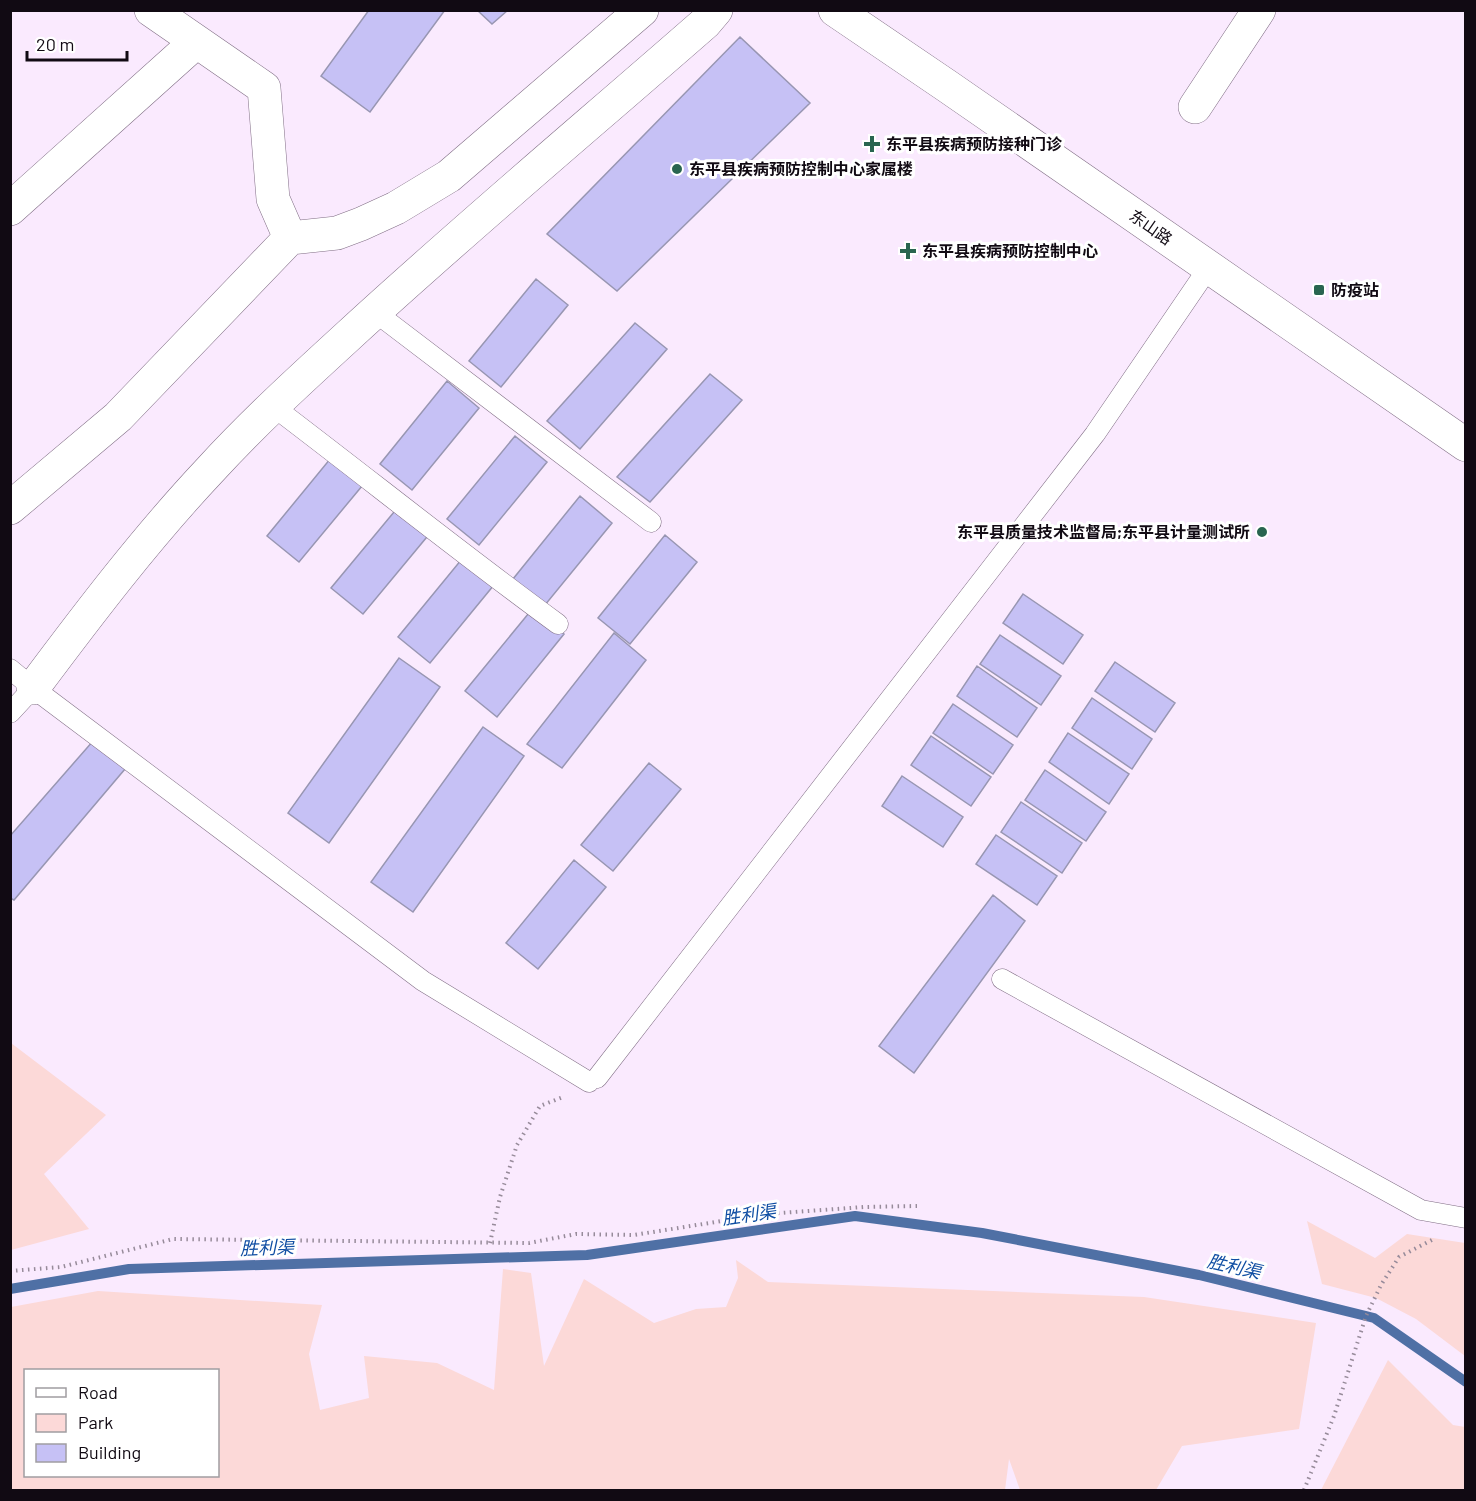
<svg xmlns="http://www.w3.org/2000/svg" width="1476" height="1501" font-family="Barlow,'Noto Sans SC',sans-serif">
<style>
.green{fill:#fcd9d8;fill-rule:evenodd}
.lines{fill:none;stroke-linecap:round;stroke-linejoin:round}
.stream{stroke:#4f70a5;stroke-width:10}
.building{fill:#c6c1f5;stroke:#9896b2;stroke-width:1.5}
.service-casing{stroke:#806e85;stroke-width:21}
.minor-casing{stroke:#806e85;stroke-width:34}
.tertiary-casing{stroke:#806e85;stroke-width:34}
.path{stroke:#978b9a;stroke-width:4;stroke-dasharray:1.5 4.5;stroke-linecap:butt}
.service{stroke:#fff;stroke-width:20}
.minor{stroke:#fff;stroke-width:33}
.tertiary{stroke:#fff;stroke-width:33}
.poi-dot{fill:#296550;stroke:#fff;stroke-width:2}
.labels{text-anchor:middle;stroke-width:6;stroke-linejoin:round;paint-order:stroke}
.poi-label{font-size:16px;font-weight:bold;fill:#110a13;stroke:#fff;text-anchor:start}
.street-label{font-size:16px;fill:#110a13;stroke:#fff}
.water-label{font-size:18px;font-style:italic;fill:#104ea3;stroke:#fff}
</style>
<rect width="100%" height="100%" fill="#faeafe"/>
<path class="green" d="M11,1043L106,1115L44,1174L89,1229L11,1250Z
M1307,1221L1375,1258L1407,1234L1465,1243V1356L1416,1319L1376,1298L1322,1284Z
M736,1260L768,1282L1144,1297L1316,1323L1299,1429L1182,1446L1156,1490H1020L1009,1459L1005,1490H11V1307L98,1291L322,1305L309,1354L320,1410L369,1398L364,1356L437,1363L494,1390L503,1269L531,1273L544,1366L584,1279L654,1323L696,1309L726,1307L738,1278ZM26,1370H218V1476H26Z
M1388,1360L1453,1425L1465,1427V1490H1321Z"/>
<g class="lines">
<path class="stream" d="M10,1289L129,1269L587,1255L855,1216L982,1233L1199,1275L1366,1316L1374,1318L1466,1382"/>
</g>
<path class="building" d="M369,10H445L370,112L321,76Z
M477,10H508L492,24Z
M740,37L810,103L617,291L547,234Z
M536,279L568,305L501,387L469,361Z
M635,323L667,349L580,449L547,421Z
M710,374L742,400L650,502L617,477Z
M447,381L479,408L412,490L380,464Z
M515,436L547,462L479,545L447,519Z
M335,453L367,480L299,562L267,536Z
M580,496L612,523L545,605L513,579Z
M399,506L431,532L363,614L331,588Z
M665,535L697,562L630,644L598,618Z
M466,554L498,580L430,663L398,637Z
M1023,594L1083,635L1063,664L1003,623Z
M533,608L564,634L497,717L465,691Z
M614,633L646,660L562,768L527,744Z
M1000,635L1061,676L1041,705L980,664Z
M399,658L440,687L329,843L288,813Z
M1115,662L1175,703L1155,732L1095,691Z
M977,666L1037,708L1017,737L957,696Z
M1092,698L1152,739L1132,769L1072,728Z
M953,704L1013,745L993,774L933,733Z
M483,727L524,756L413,912L371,882Z
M1068,733L1129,774L1109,804L1049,762Z
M931,736L991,777L971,806L911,765Z
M93,741L125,769L14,900L10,898V836Z
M649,763L681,789L613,871L581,845Z
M1045,770L1106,812L1086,841L1025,800Z
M902,776L963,817L943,847L882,806Z
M1021,802L1082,843L1062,873L1001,832Z
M996,835L1057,876L1037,905L976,864Z
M574,860L606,887L538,969L506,943Z
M993,895L1025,921L914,1073L879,1046Z"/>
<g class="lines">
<defs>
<path id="service" d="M375,312L651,522
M274,407C369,479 462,554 558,624
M10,669L33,688L423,981L589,1082
M10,713L33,688
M1002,979L1421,1210L1466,1218
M597,1078L1095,434L1209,267"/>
<path id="minor" d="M151,10L264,88L273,199L290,238
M1195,107L1259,10
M10,209L196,42
M10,508L118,417L290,238L337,233L361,224L396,208L449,176L642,10
M33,688C89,613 146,538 210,470C253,423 300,380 347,337C463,230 585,128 705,23L716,10"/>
<path id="tertiary" d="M835,10L947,86L1466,445"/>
</defs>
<use href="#service" class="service-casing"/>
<use href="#minor" class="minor-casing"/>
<use href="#tertiary" class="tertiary-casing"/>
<path class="path" d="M490,1243L500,1197L517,1145L540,1106L563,1097
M10,1271L61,1267L173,1239L529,1243L576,1234L634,1235L766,1214L864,1207L917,1206
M1304,1490L1334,1416L1366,1316L1381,1285L1399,1257L1432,1240"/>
<use href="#service" class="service"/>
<use href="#minor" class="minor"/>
<use href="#tertiary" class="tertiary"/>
</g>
<g class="poi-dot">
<path d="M869 135h6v6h6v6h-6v6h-6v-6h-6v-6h6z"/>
<circle cx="677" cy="169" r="6"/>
<path d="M905 242h6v6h6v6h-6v6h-6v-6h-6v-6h6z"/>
<rect x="1313" y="284" width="12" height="12" rx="3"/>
<circle cx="1262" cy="532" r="6"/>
</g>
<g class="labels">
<g class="poi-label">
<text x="886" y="150">东平县疾病预防接种门诊</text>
<text x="689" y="175">东平县疾病预防控制中心家属楼</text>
<text x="922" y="257">东平县疾病预防控制中心</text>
<text x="1331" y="296">防疫站</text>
<text x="1250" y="538" text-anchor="end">东平县质量技术监督局;东平县计量测试所</text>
</g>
<g class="street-label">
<text transform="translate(1151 227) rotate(35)" y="6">东山路</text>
</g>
<g class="water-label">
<text transform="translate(749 1215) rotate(-8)" y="6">胜利渠</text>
<text transform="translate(267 1248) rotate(-2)" y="6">胜利渠</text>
<text transform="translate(1234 1267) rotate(13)" y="6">胜利渠</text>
</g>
</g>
<rect width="1476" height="1501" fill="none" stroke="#110a13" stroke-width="24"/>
<rect x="24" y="1369" width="195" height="108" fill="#ffffff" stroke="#a09da1" stroke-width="1.5"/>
<rect x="36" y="1388" width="30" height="9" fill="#ffffff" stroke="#a09da1" stroke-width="1.5"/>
<text x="78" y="1399" font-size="18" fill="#110a13">Road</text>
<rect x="36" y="1414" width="30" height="18" fill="#fcd9d8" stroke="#a09da1" stroke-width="1.5"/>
<text x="78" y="1429" font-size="18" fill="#110a13">Park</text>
<rect x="36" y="1444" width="30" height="18" fill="#c6c1f5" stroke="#a09da1" stroke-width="1.5"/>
<text x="78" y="1459" font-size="18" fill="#110a13">Building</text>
<path d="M27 51v9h100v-9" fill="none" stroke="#110a13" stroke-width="3"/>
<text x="36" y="51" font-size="18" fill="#110a13" stroke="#ffffff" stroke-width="4.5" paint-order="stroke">20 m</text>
</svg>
